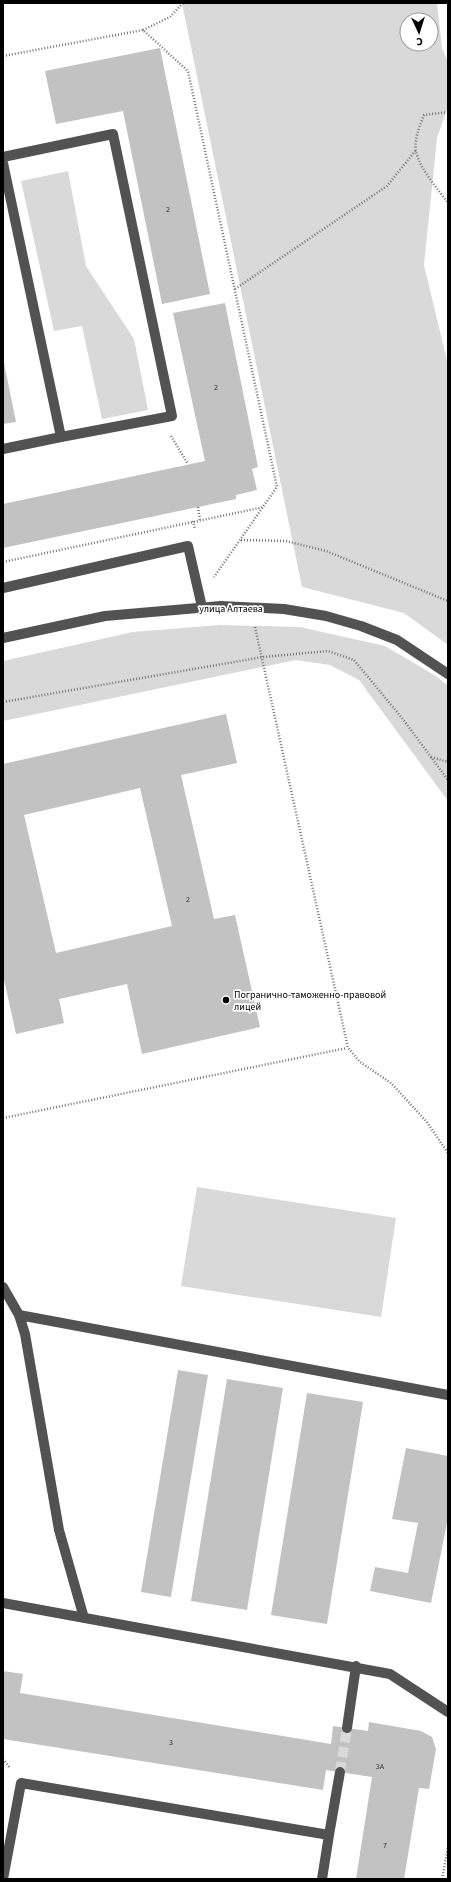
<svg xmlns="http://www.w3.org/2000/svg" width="451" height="1882" font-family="'Source Sans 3',sans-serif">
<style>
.green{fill:#d9d9d9;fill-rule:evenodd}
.building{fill:#c2c2c2;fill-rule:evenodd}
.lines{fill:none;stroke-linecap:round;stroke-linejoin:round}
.minor-tunnel{stroke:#d9d9d9;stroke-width:10;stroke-dasharray:10 5;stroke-linecap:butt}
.path{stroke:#747474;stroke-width:2.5;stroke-dasharray:1 2;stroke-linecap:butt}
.minor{stroke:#525252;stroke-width:10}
.poi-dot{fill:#000;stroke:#fff;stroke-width:1.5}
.labels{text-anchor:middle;stroke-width:3.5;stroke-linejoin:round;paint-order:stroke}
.number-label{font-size:8px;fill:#303030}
.street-label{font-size:10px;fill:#000;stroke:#fff}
.poi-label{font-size:10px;fill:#000;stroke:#fff;text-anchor:start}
</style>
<rect width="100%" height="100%" fill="#fff"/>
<path class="green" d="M182,3H437L442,48L448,62V107L437,138L424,265L448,365V645L404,613L302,587ZM407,20H431V44H407Z
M68,171L86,266L134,339L148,410L102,419L82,326L54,331L21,181Z
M220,625L300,627L385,646L436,676L448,686V801L359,680L330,665L296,660L3,721V661L133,632Z
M197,1187L396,1218L381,1317L181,1286Z"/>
<path class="building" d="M160,48L210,294L162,304L123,111L56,124L45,71Z
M225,303L258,467L252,469L257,490L236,495V499L3,548V504L205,461L173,313Z
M3,358L16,422L3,424Z
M226,714L237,763L181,775L214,919L235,915L260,1027L142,1054L127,984L59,999L64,1023L16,1034L3,975V764ZM140,788L172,926L56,953L24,815Z
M178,1370L208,1375L171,1597L141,1592Z
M227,1379L283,1388L247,1610L191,1601Z
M307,1393L363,1402L327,1624L271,1615Z
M406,1448L448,1456V1518L431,1603L370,1591L375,1567L408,1573L418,1523L392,1519Z
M3,1671L23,1674L20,1693L331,1744L333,1726L368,1731L369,1722L421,1731L432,1737L436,1749L429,1789L419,1788L404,1879H356L372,1777L326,1770L323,1790L3,1739Z"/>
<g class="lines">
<path class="minor-tunnel" d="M340,1772L347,1728"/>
<path class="path" d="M143,30L170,17L183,3
M3,56L143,30L188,71L277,487L214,577
M448,112L424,115C420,125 414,139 416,151C419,168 438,189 448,203
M235,289L387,186L416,150
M171,436L188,464
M198,507L200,520
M193,521L195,529
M241,540L286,541L326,551L448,601
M3,562L264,507
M255,627L348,1048L360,1062L391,1083L426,1121L448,1153
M3,702L263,657L328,651L354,660L402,718L448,780
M431,757L448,762
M3,1118L347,1048
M3,1759L10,1768
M442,1879L448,1847"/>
<path class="minor" d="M3,157L113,134L172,416L61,437L3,163
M3,449L61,437
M3,588L188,546L202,607
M3,638L105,616L221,606L284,609L326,616L361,626L397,640L448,674
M3,1287L19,1315L25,1334L59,1530L84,1618
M19,1315L448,1395
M3,1603L390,1674L448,1712
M347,1728L356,1666
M329,1835L340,1772
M3,1879L21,1783L329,1835L322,1879"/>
</g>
<circle class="poi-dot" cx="226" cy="1000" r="4"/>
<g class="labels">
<g class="number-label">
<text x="168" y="212">2</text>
<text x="216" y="390">2</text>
<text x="188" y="902">2</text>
<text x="171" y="1745">3</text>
<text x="380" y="1769">3А</text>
<text x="385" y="1848">7</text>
</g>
<g class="street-label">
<text x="231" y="612">улица Алтаева</text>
</g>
<g class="poi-label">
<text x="234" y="998">Погранично-таможенно-правовой<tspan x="234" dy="12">лицей</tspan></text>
</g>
</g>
<rect width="451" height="1882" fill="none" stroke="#000000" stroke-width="8"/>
<g transform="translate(419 32) rotate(176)"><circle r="19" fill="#ffffff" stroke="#999999"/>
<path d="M0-3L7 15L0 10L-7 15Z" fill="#000000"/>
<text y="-6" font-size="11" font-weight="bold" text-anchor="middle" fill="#000000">С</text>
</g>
</svg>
